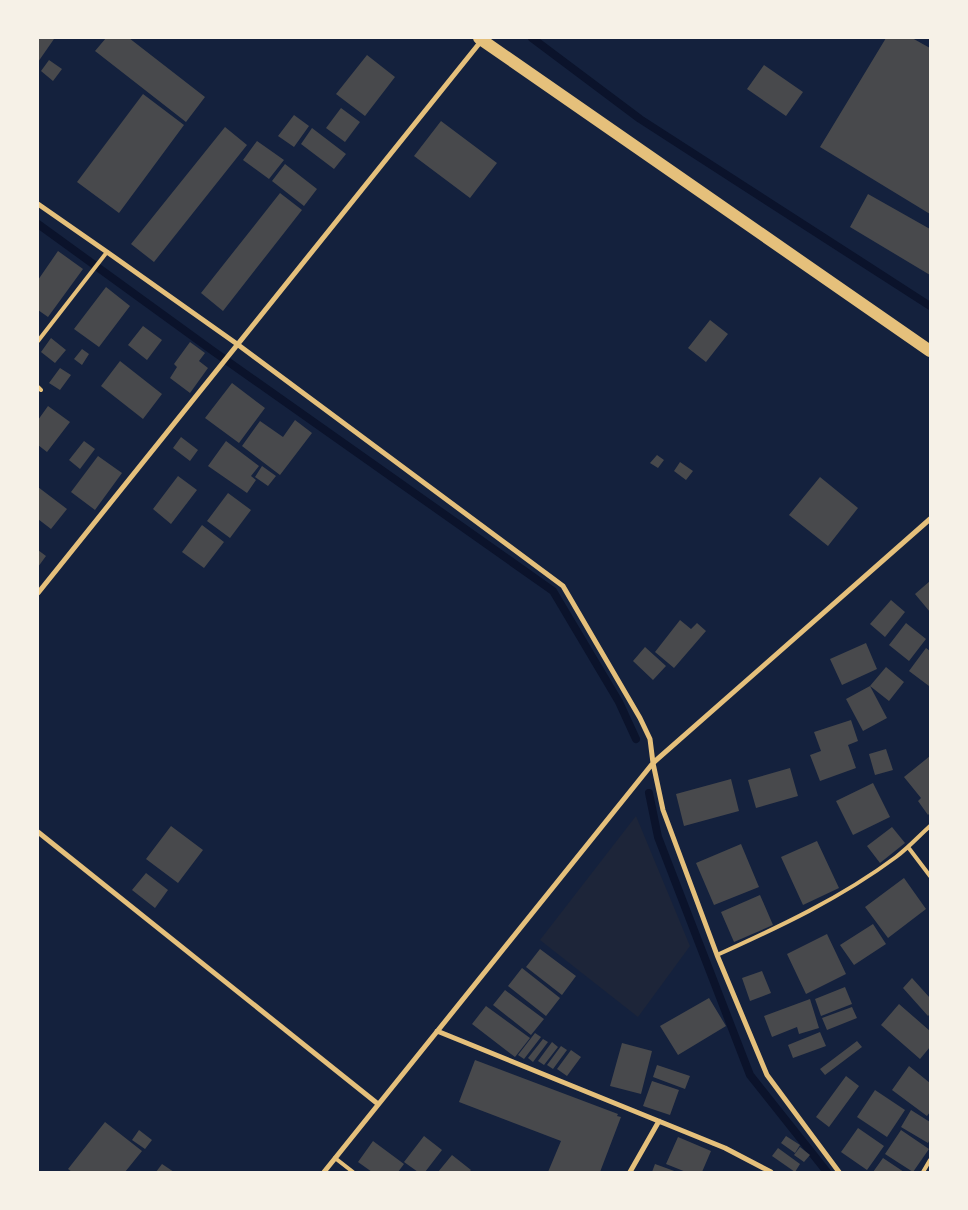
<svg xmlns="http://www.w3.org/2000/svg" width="968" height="1210" font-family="'Nunito Sans',sans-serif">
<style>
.green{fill:#1d2539}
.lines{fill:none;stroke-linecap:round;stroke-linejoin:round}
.stream{stroke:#0b132b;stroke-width:8}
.building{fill:#48494c}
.service{stroke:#e5c07b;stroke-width:4}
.minor{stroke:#e5c07b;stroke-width:5}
.primary{stroke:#e5c07b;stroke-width:12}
</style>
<rect width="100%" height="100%" fill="#14213d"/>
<path class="green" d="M636,816L690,946L638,1017L540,940Z"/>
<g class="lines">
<path class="stream" d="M532,38L640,119L930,306
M38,224L213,351L553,591L619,702L636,739
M649,793L658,837L750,1075L827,1172"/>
</g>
<path class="building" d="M38,38H52L54,39L38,62Z
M106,38H129L205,97L186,122L95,51Z
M886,38H912L930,48V214L820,147Z
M367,55L395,77L365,116L336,94Z
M49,60L62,69L53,81L41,71Z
M764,65L803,92L786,116L747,89Z
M143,94L184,125L119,213L77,182Z
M341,108L360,122L345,142L326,128Z
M294,115L309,126L294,147L278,136Z
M441,121L497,163L470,198L414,156Z
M225,127L247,145L154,262L131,244Z
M312,128L346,154L334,169L301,144Z
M257,141L284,160L269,179L243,160Z
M285,164L317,189L304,206L272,181Z
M280,193L302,210L223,311L201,293Z
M868,194L930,229V275L850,227Z
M58,251L83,269L48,317L38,310V280Z
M106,287L130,306L99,347L74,329Z
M710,320L728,334L706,362L688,348Z
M143,326L162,340L147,360L128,345Z
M51,338L66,350L55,363L41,352Z
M190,342L205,353L199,361L208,368L190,393L170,378L177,367L174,364Z
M82,349L89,354L82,365L74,359Z
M120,361L162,394L143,419L101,386Z
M60,368L71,375L60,390L49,383Z
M232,383L265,408L239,443L205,418Z
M48,406L70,422L47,452L38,445V420Z
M295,420L312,433L280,475L242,446L260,421L283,437Z
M181,437L198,450L190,461L173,448Z
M84,441L95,449L80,469L69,460Z
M226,441L259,466L251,476L256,480L247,493L208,466Z
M657,455L664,460L658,468L650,463Z
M98,456L122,473L95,510L71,492Z
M680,462L693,471L686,480L674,471Z
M262,466L276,476L268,486L255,477Z
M178,476L197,490L171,524L153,509Z
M820,477L858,508L828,546L789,515Z
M38,487L67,509L51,529L38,519Z
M228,493L251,510L230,538L207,521Z
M202,525L224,542L204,568L182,552Z
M38,550L46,556L38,567Z
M930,581V612L915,594Z
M891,600L905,612L885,637L870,624Z
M680,620L691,629L697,623L706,631L674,668L655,652Z
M906,623L926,639L909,661L889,645Z
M866,643L877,669L842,685L830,659Z
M645,647L666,666L653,680L633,661Z
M926,648L930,651V684L929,686L909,671Z
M886,667L904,682L889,701L870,686L887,718L863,731L846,699L870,686Z
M851,720L858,741L848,745L856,768L820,781L810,755L821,751L814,732Z
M886,749L893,770L875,775L869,754Z
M930,756V813L928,815L918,801L921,798L904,777Z
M790,768L798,796L756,808L748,780Z
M731,779L739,811L684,826L676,794Z
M873,783L890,817L853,835L836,801Z
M171,826L203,850L178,883L146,859Z
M892,827L905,843L880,863L867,846Z
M817,841L839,888L803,905L781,857Z
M741,844L759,887L714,905L696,863Z
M146,873L168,890L155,908L132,890Z
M904,878L926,909L888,938L865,907Z
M760,895L773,925L734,942L721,912Z
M873,924L886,944L854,965L840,945Z
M827,934L846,974L806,994L787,954Z
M540,949L576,976L562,995L526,967Z
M522,968L560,998L546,1016L508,986Z
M762,971L771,993L750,1001L742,978Z
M912,978L930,998V1014L928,1016L903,988Z
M845,987L852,1004L821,1016L815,999Z
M505,990L544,1019L531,1035L493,1005Z
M709,998L726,1026L678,1055L660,1026Z
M810,999L819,1028L799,1034L797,1027L772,1037L764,1016Z
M899,1004L930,1031V1047L920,1059L881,1025Z
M486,1006L530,1038L515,1057L472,1024Z
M852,1007L857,1018L827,1030L822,1018Z
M820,1032L826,1046L793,1058L788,1045Z
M535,1033L541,1037L524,1059L518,1055Z
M543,1039L548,1042L533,1062L528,1058Z
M857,1041L862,1047L825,1075L820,1069Z
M552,1042L558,1047L544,1065L538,1061Z
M622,1043L652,1051L641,1094L610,1086Z
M561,1046L567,1050L553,1069L547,1065Z
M571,1050L581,1057L567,1076L557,1069Z
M475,1060L618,1114L617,1116L621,1117L600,1172H548L561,1141L459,1102Z
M657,1065L690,1076L685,1089L653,1077Z
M909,1066L930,1083V1112L927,1116L892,1090Z
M846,1076L859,1086L829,1127L816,1117Z
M652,1081L679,1090L670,1115L643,1106Z
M875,1090L905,1110L887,1137L857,1117Z
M911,1110L930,1122V1139L928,1143L901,1127Z
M105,1122L142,1151L125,1172H72L68,1169Z
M858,1128L884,1146L867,1170L841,1152Z
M139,1130L152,1140L145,1149L132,1140Z
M901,1130L929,1149L913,1172L885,1154Z
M424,1136L442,1150L425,1172H418L404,1162Z
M786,1136L800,1145L795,1153L781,1143Z
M678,1137L711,1151L702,1172H686L666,1164Z
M373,1141L404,1164L398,1172H372L358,1162Z
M800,1147L810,1155L804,1162L794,1155Z
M778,1148L800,1164L795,1172L772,1156Z
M452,1155L471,1170L469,1172H438Z
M883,1158L904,1172H873Z
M162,1164L174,1172H156Z
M655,1164L677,1172H652Z"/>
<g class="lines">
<path class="service" d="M38,341L107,252
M38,387L41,390
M908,847L930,876
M717,955C779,927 841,898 896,857C908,848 919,836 930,826
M335,1158L353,1172
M923,1172L930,1160"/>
<path class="minor" d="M38,204L107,252L237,344L563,586L640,718L650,739L653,763L663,810L717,955L767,1075L839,1172
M38,593L482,40
M38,832L378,1104
M437,1031L725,1148L771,1172
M324,1172L653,763L930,519
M630,1172L659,1121"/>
<path class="primary" d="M479,38L930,351"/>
</g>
<rect width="968" height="1210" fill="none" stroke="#f6f1e7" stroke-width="78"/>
</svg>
